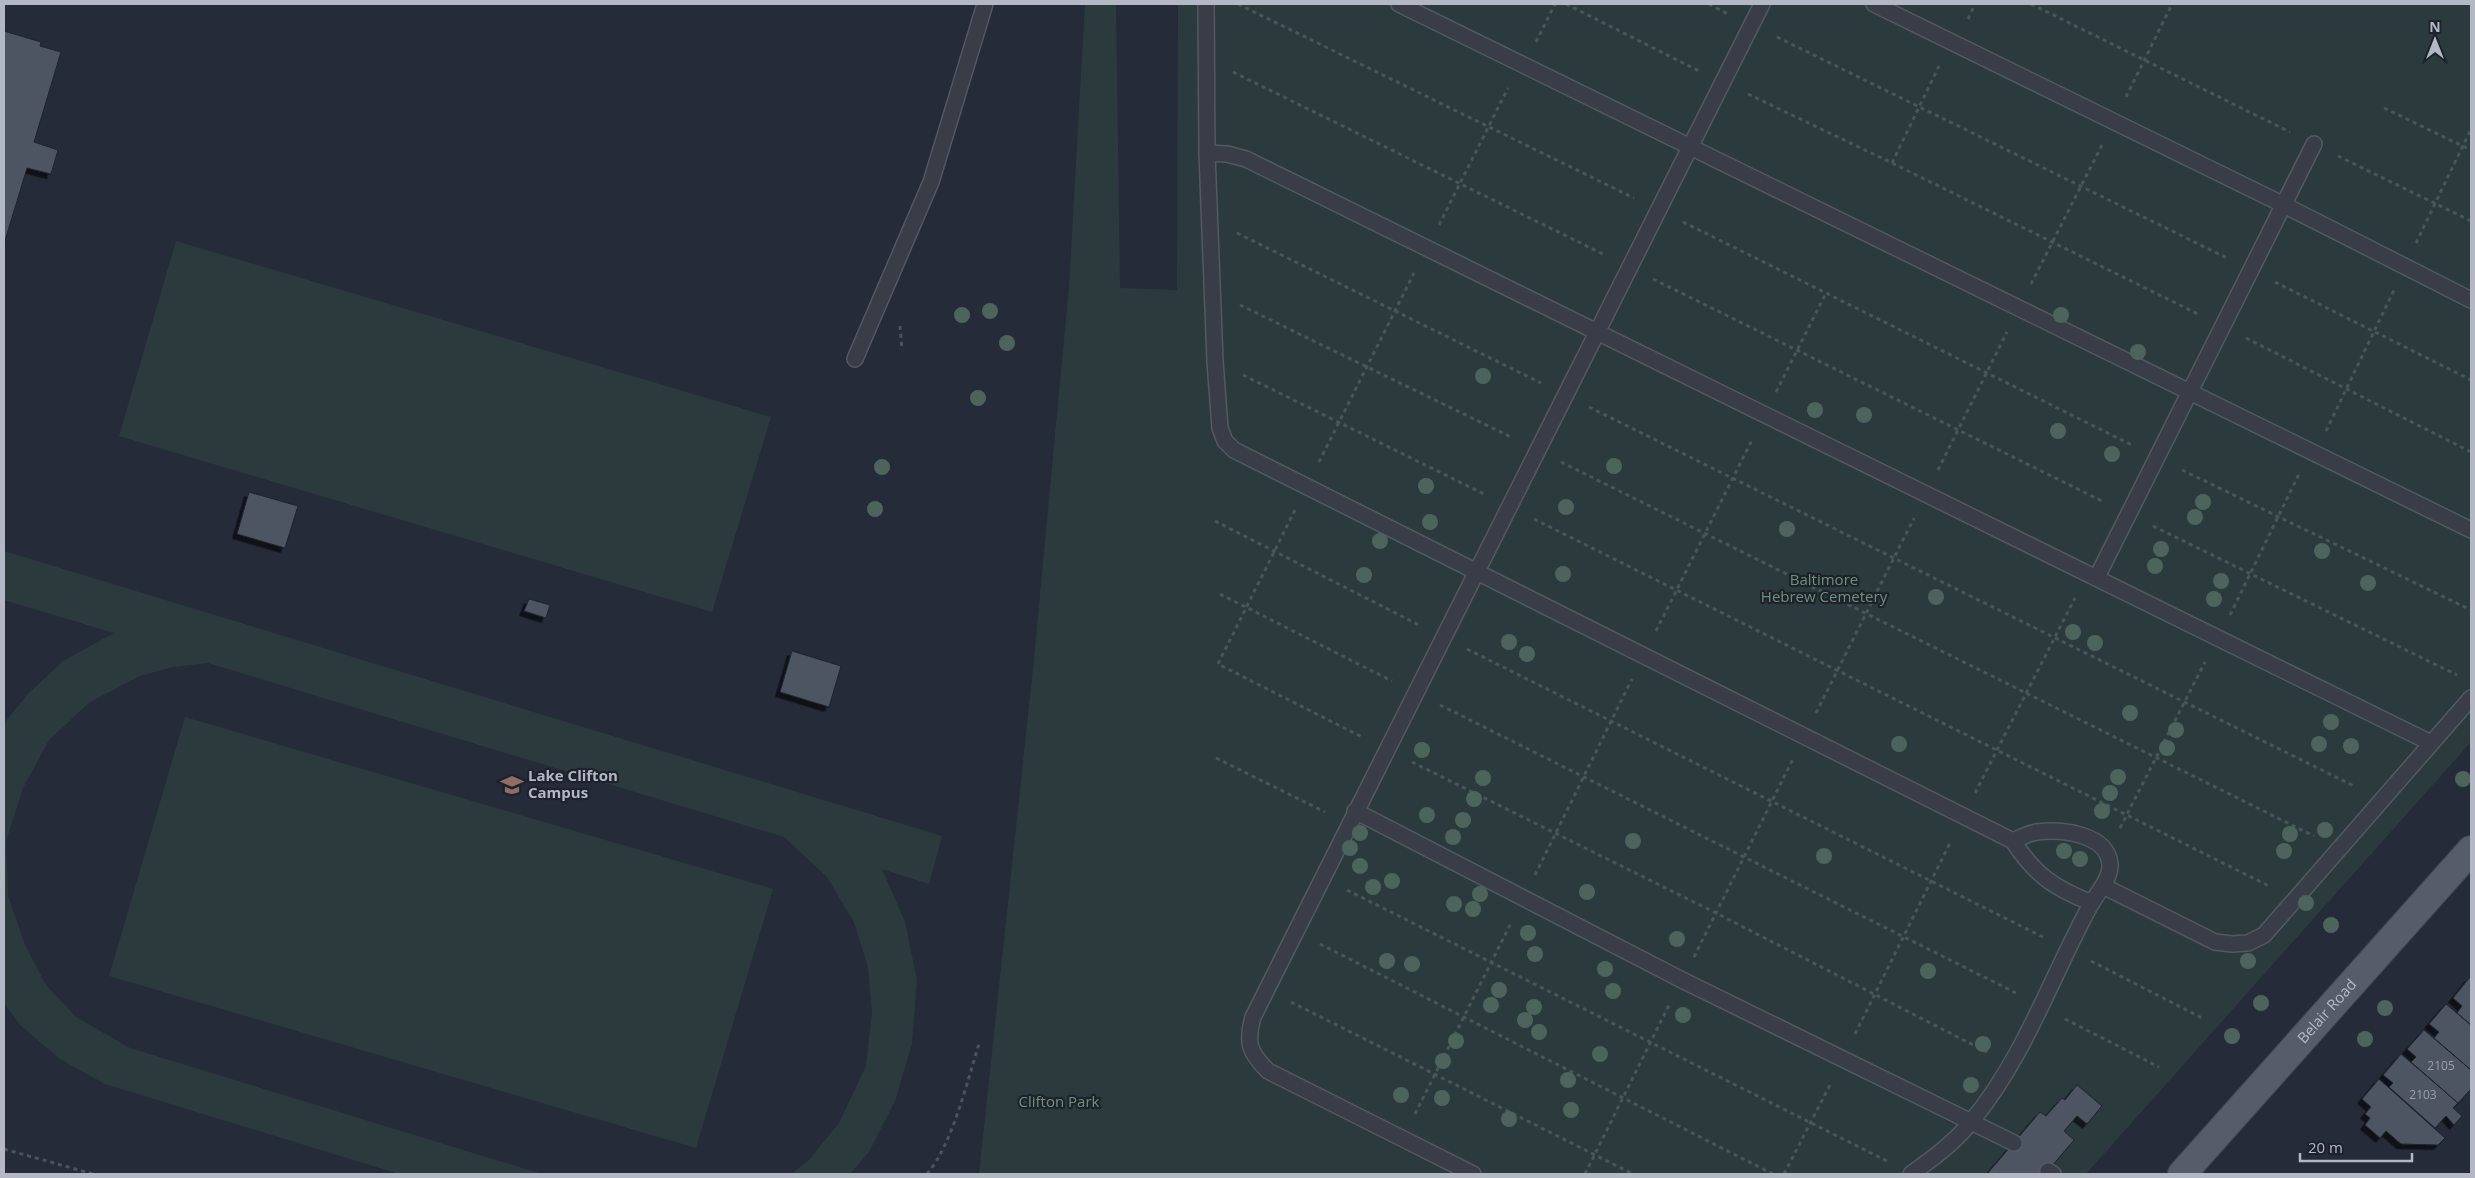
<svg xmlns="http://www.w3.org/2000/svg" width="2475" height="1178" font-family="'Open Sans',sans-serif">
<style>
.green{fill:#2b3b3d}
.building{fill:#4d5563;stroke:#1f242f;filter:url(#shadow)}
.lines{fill:none;stroke-linecap:round;stroke-linejoin:round}
.lane-casing{stroke:#535863;stroke-width:18}
.primary-casing{stroke:#414651;stroke-width:30}
.path{stroke:#48565a;stroke-width:3;stroke-dasharray:4 4;stroke-linecap:butt}
.lane{stroke:#383d48;stroke-width:15}
.primary{stroke:#565c68;stroke-width:28}
.tree{fill:#4d645c}
.labels{text-anchor:middle;stroke-width:4.5;stroke-linejoin:round;paint-order:stroke}
.number-label{font-size:12px;fill:#9a9fac}
.park-label{font-size:15px;fill:#6d9279;stroke:#1d222d}
.poi-label{font-size:15px;font-weight:bold;fill:#b3b8c4;stroke:#1d222d;text-anchor:start}
.street-label{font-size:15px;fill:#b3b8c4;stroke:#1d222d}
</style>
<defs>
<filter id="shadow"><feDropShadow dx="-4.5" dy="4.5" stdDeviation="0" flood-color="#0009"/></filter>
</defs>
<rect width="100%" height="100%" fill="#252b38"/>
<path class="green" d="M1085,4H1116L1120,288L1177,290L1178,4H2471V742L2086,1174H979L1033,669L1069,287Z
M176,241L771,417L712,612L119,436Z
M4,551L942,836L929,884L882,869L905,922L917,980L912,1044L895,1101L869,1152L850,1174H791L809,1160L839,1123L866,1066L872,1013L868,967L854,922L827,877L784,837L208,663L173,667L140,676L90,702L49,740L23,788L6,841L8,896L25,945L46,985L76,1017L130,1048L542,1174H399L105,1084L60,1059L20,1025L4,1003V723L28,694L63,661L114,633L4,600Z
M185,717L773,889L696,1148L109,976Z"/>
<path class="building" d="M4,31L41,42L40,46L61,52L34,142L58,150L51,174L27,168L4,244Z
M249,492L298,506L285,548L237,534Z
M529,599L550,605L546,618L524,611Z
M792,651L841,666L829,707L780,692Z
M2470,977L2471,978V1025L2457,1013L2462,1006L2453,998Z
M2446,1004L2471,1025V1070L2434,1038L2439,1032L2429,1024Z
M2424,1030L2471,1070V1089L2458,1103L2411,1062L2416,1057L2407,1049Z
M2401,1054L2458,1103L2453,1108L2462,1116L2454,1125L2446,1116L2435,1128L2389,1087L2393,1083L2383,1075Z
M2379,1079L2445,1138L2438,1145L2401,1144L2386,1131L2380,1138L2365,1125L2370,1118L2365,1114L2371,1107L2362,1099Z
M2077,1085L2102,1106L2087,1124L2077,1116L2064,1131L2074,1140L2045,1174H1987L2040,1112L2046,1116L2062,1098L2065,1100Z"/>
<g class="lines">
<defs>
<path id="lane" d="M1206,4L1207,153L1215,361L1220,428L1225,441L1234,450L2013,841C2035,875 2054,888 2092,903
M1399,4L2471,530
M1874,4L2282,204L2471,300
M1207,153L1227,154L1246,159L2431,743
M855,359L931,182L985,4
M2097,577L2314,144
M1355,811L1682,980L2014,1143
M2103,886L2215,942L2232,944L2248,943L2264,935L2471,698
M2048,1171L2053,1174
M1473,1174L1268,1071C1249,1052 1246,1043 1253,1017L1762,4
M1911,1174C1932,1159 1954,1143 1971,1122C2025,1057 2051,977 2091,904C2098,892 2111,878 2110,864C2107,833 2060,829 2037,832C2029,833 2020,838 2013,841"/>
<g id="primary">
<path id="s1" d="M2182,1174L2471,850"/>
</g>
</defs>
<use href="#lane" class="lane-casing"/>
<use href="#primary" class="primary-casing"/>
<path class="path" d="M1238,4L1634,198
M1566,4L1699,71
M1709,4L1728,14
M2031,4L2290,132
M1968,19L1975,4
M1777,37L2227,258
M1536,42L1555,4
M1233,72L1605,255
M1748,94L1892,163L2198,314
M2126,97L2172,4
M2384,108L2471,150
M2338,156L2471,221
M1892,163L1939,66
M1683,222L2134,446
M1439,225L1508,88
M1237,233L1541,383
M2416,243L2471,129
M1653,279L2104,502
M2275,282L2471,380
M2031,284L2102,145
M1240,305L1513,438
M900,326L902,350
M2246,338L2471,452
M1243,375L1486,495
M1776,392L1826,293
M1589,407L2356,787
M2326,431L2394,290
M1319,462L1414,273
M1561,462L2314,836
M1938,470L2007,332
M2182,470L2471,610
M1295,510L1218,664L1364,738
M1534,519L2271,887
M1215,521L1419,625
M2153,526L2457,675
M1220,594L1392,681
M2230,615L2299,474
M1656,631L1753,438
M1467,649L2045,938
M1440,705L2018,994
M1816,713L1914,518
M1216,758L1325,812
M1412,762L1716,913L1987,1052
M1975,793L2075,598
M2120,828L2205,662
M1535,875L1632,679
M1347,890L1889,1162
M1320,944L1773,1174
M1694,957L1793,759
M2091,961L2204,1019
M1291,1002L1633,1174
M2065,1019L2159,1067
M1855,1034L1951,841
M1415,1114L1511,923
M4,1149L93,1174
M927,1174C952,1145 967,1082 979,1044
M1585,1174L1669,1005
M1784,1174L1831,1083"/>
<use href="#lane" class="lane"/>
<use href="#primary" class="primary"/>
</g>
<g class="tree">
<circle cx="990" cy="311" r="8"/>
<circle cx="962" cy="315" r="8"/>
<circle cx="2061" cy="315" r="8"/>
<circle cx="1007" cy="343" r="8"/>
<circle cx="2138" cy="352" r="8"/>
<circle cx="1483" cy="376" r="8"/>
<circle cx="978" cy="398" r="8"/>
<circle cx="1815" cy="410" r="8"/>
<circle cx="1864" cy="415" r="8"/>
<circle cx="2058" cy="431" r="8"/>
<circle cx="2112" cy="454" r="8"/>
<circle cx="1614" cy="466" r="8"/>
<circle cx="882" cy="467" r="8"/>
<circle cx="1426" cy="486" r="8"/>
<circle cx="2203" cy="502" r="8"/>
<circle cx="1566" cy="507" r="8"/>
<circle cx="875" cy="509" r="8"/>
<circle cx="2195" cy="517" r="8"/>
<circle cx="1430" cy="522" r="8"/>
<circle cx="1787" cy="529" r="8"/>
<circle cx="1380" cy="541" r="8"/>
<circle cx="2161" cy="549" r="8"/>
<circle cx="2322" cy="551" r="8"/>
<circle cx="2155" cy="566" r="8"/>
<circle cx="1563" cy="574" r="8"/>
<circle cx="1364" cy="575" r="8"/>
<circle cx="2221" cy="581" r="8"/>
<circle cx="2368" cy="583" r="8"/>
<circle cx="1936" cy="597" r="8"/>
<circle cx="2214" cy="599" r="8"/>
<circle cx="2073" cy="632" r="8"/>
<circle cx="1509" cy="642" r="8"/>
<circle cx="2095" cy="643" r="8"/>
<circle cx="1527" cy="654" r="8"/>
<circle cx="2130" cy="713" r="8"/>
<circle cx="2331" cy="722" r="8"/>
<circle cx="2176" cy="730" r="8"/>
<circle cx="1899" cy="744" r="8"/>
<circle cx="2319" cy="744" r="8"/>
<circle cx="2351" cy="746" r="8"/>
<circle cx="2167" cy="748" r="8"/>
<circle cx="1422" cy="750" r="8"/>
<circle cx="2118" cy="777" r="8"/>
<circle cx="1483" cy="778" r="8"/>
<circle cx="2463" cy="779" r="8"/>
<circle cx="2110" cy="793" r="8"/>
<circle cx="1474" cy="799" r="8"/>
<circle cx="2102" cy="811" r="8"/>
<circle cx="1427" cy="815" r="8"/>
<circle cx="1463" cy="820" r="8"/>
<circle cx="2325" cy="830" r="8"/>
<circle cx="1360" cy="833" r="8"/>
<circle cx="2290" cy="834" r="8"/>
<circle cx="1453" cy="837" r="8"/>
<circle cx="1633" cy="841" r="8"/>
<circle cx="1350" cy="848" r="8"/>
<circle cx="2064" cy="851" r="8"/>
<circle cx="2284" cy="851" r="8"/>
<circle cx="1824" cy="856" r="8"/>
<circle cx="2080" cy="859" r="8"/>
<circle cx="1360" cy="866" r="8"/>
<circle cx="1392" cy="881" r="8"/>
<circle cx="1373" cy="887" r="8"/>
<circle cx="1587" cy="892" r="8"/>
<circle cx="1480" cy="894" r="8"/>
<circle cx="2306" cy="903" r="8"/>
<circle cx="1454" cy="904" r="8"/>
<circle cx="1473" cy="909" r="8"/>
<circle cx="2331" cy="925" r="8"/>
<circle cx="1528" cy="933" r="8"/>
<circle cx="1677" cy="939" r="8"/>
<circle cx="1535" cy="954" r="8"/>
<circle cx="1387" cy="961" r="8"/>
<circle cx="2248" cy="961" r="8"/>
<circle cx="1412" cy="964" r="8"/>
<circle cx="1605" cy="969" r="8"/>
<circle cx="1928" cy="971" r="8"/>
<circle cx="1499" cy="990" r="8"/>
<circle cx="1613" cy="991" r="8"/>
<circle cx="2261" cy="1003" r="8"/>
<circle cx="1491" cy="1005" r="8"/>
<circle cx="1534" cy="1007" r="8"/>
<circle cx="2385" cy="1008" r="8"/>
<circle cx="1683" cy="1015" r="8"/>
<circle cx="1525" cy="1020" r="8"/>
<circle cx="1539" cy="1032" r="8"/>
<circle cx="2232" cy="1036" r="8"/>
<circle cx="2365" cy="1039" r="8"/>
<circle cx="1456" cy="1041" r="8"/>
<circle cx="1983" cy="1044" r="8"/>
<circle cx="1600" cy="1054" r="8"/>
<circle cx="1443" cy="1061" r="8"/>
<circle cx="1568" cy="1080" r="8"/>
<circle cx="1971" cy="1085" r="8"/>
<circle cx="1401" cy="1095" r="8"/>
<circle cx="1442" cy="1098" r="8"/>
<circle cx="1571" cy="1110" r="8"/>
<circle cx="1509" cy="1119" r="8"/>
</g>
<defs>
<symbol id="school-bare" viewBox="-9 -9 18 18"><path d="M0-5L7-2L0 1L-7-2ZM-4 1L0 2.5L4 1V4Q0 6-4 4Z" fill="#8d6e63" stroke="#1d222d" stroke-width="2.5" paint-order="stroke"/></symbol>
</defs>
<g fill-rule="evenodd">
<use href="#school-bare" x="496" y="769" width="32" height="32"/>
</g>
<g class="labels">
<g class="number-label">
<text x="2441" y="1070">2105</text>
<text x="2423" y="1099">2103</text>
</g>
<g class="park-label">
<text x="1824" y="585">Baltimore<tspan x="1824" dy="17">Hebrew Cemetery</tspan></text>
<text x="1059" y="1107">Clifton Park</text>
</g>
<g class="poi-label">
<text x="528" y="781">Lake Clifton<tspan x="528" dy="17">Campus</tspan></text>
</g>
<g class="street-label">
<text dy="5" stroke="none"><textPath href="#s1" startOffset="218">Belair Road</textPath></text>
</g>
</g>
<rect width="2475" height="1178" fill="none" stroke="#b3b8c4" stroke-width="10"/>
<g transform="translate(2435 40)" stroke="#1d222d" stroke-width="4" paint-order="stroke">
<path d="M0-4L9 19L0 12L-9 19Z" fill="#b3b8c4"/>
<text y="-8" font-size="14" font-weight="bold" text-anchor="middle" fill="#b3b8c4">N</text>
</g>
<path d="M2300 1153v8h112v-8" fill="none" stroke="#b3b8c4" stroke-width="2.5"/>
<text x="2308" y="1153" font-size="15" fill="#b3b8c4" stroke="#1d222d" stroke-width="4" paint-order="stroke">20 m</text>
</svg>
